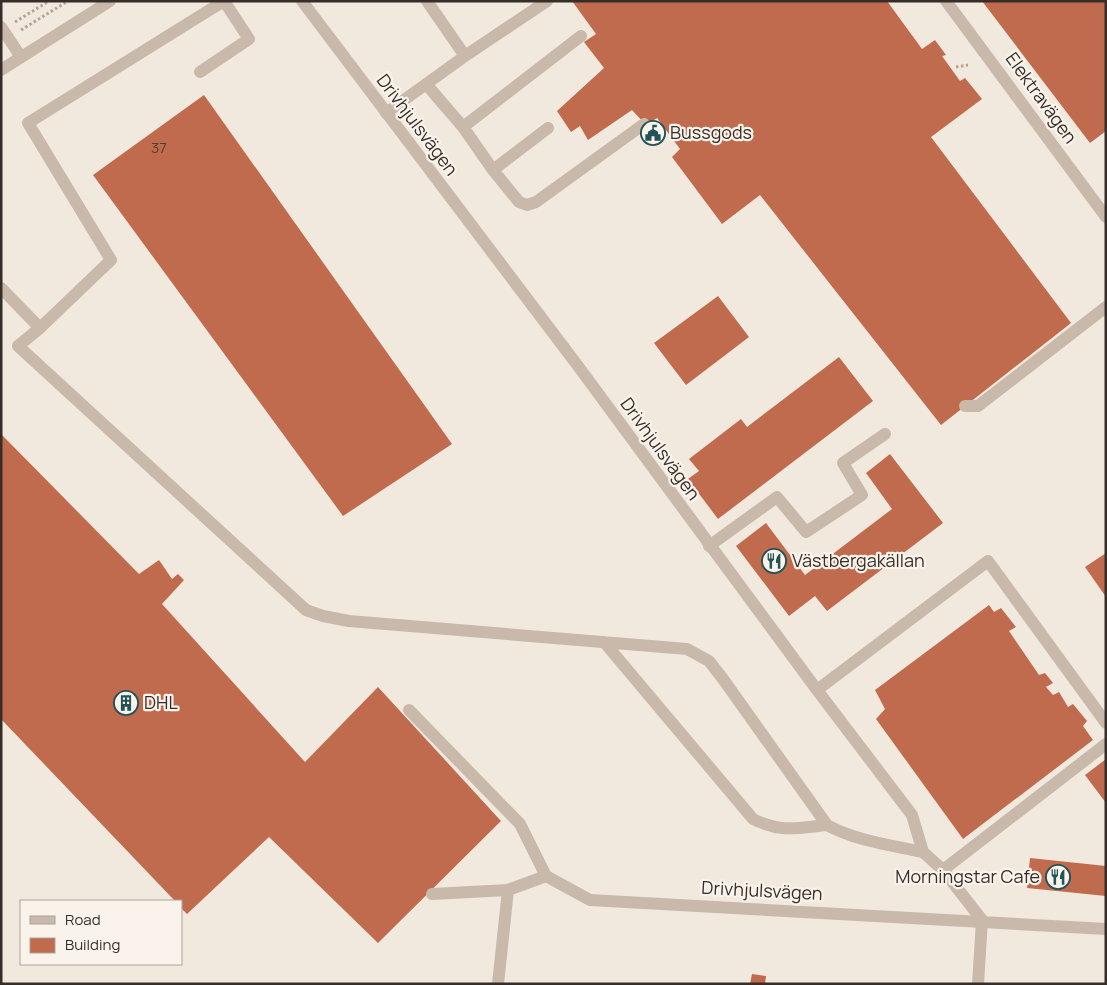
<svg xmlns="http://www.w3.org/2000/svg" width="1107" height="985" font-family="Manrope,sans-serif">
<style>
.building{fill:#c06b4e}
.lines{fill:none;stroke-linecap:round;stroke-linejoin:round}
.path{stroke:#b5a395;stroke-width:3;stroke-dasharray:2.5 2.5;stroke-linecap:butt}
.service{stroke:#c9b9ab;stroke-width:12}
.minor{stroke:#c9b9ab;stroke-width:12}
.tertiary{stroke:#c9b9ab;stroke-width:12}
.labels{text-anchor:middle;stroke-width:4.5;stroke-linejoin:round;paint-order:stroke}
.number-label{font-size:15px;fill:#593d33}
.street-label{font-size:18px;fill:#372e2a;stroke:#f9f3eb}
.poi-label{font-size:18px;fill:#372e2a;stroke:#f9f3eb;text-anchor:start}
</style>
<rect width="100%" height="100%" fill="#f2e9de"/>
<path class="building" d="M572,1H887L922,49L935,40L946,55L942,56L960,81L965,78L982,99L931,137L1071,323L941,425L760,195L722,224L672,157L680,149L657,118L646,125L632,110L588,140L580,126L571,132L557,111L604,68L584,42L596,34Z
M982,1H1106V131L1090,143Z
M204,95L452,444L343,516L93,175Z
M718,296L749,337L686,385L654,343Z
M839,357L873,401L718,519L688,479L699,471L689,459L741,419L747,427Z
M1,434L139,574L159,560L172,579L178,574L184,580L162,604L305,762L378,687L501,821L378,943L269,837L187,914L181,908V901H175L1,719Z
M890,454L943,523L827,611L815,596L789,616L736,546L766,523L805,575L892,509L866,473Z
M1106,553V597L1085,567Z
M989,605L994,612L1001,608L1016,627L1009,631L1039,675L1045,673L1053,683L1046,687L1053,695L1059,692L1068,707L1073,704L1087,721L1083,726L1093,740L963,839L876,719L885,709L875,690Z
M1106,759V803L1085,775Z
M1030,858L1106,866V896L1027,888Z
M752,974L766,976L765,984H750Z"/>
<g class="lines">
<path class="path" d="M15,22L49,1
M21,30L68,1
M956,67L968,65"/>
<path class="service" d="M427,1L465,56L547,1
M1,27L21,57
M200,72L249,39L224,1
M426,84L463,127L493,170L519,202L527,205L536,202L644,124
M386,113L465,56
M463,127L581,36
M493,170L548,128
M1,288L40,328L111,260L28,123L224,1
M40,328L18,346L306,610L323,616L349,621L687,649L709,661L723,679L827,825C856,841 891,845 923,852
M965,406H978L1106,307
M709,546L777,497L806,532L862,495L843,463L885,434
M604,642L753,819C781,833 797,828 827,825
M817,690L988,561L1106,723
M409,710L520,824L546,876L508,890L498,984
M943,870L1106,744
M432,894L508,890
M978,984L982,920"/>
<path class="minor" d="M302,1L578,366L817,690L912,815L923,852L943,870L982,920
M946,1L1106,217
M546,876L590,900L1106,929"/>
<path class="tertiary" d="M1,70L110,1"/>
</g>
<defs>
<symbol id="civic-ring" viewBox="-11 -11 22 22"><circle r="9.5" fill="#f9f3eb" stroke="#215357" stroke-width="1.5"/><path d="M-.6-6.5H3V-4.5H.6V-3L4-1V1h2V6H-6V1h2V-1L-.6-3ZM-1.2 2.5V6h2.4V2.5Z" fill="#215357"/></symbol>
<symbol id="restaurant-ring" viewBox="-11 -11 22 22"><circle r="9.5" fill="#f9f3eb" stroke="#215357" stroke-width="1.5"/><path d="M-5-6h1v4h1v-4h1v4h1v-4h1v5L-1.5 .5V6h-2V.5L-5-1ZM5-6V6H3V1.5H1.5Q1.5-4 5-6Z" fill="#215357"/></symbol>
<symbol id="building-ring" viewBox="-11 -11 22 22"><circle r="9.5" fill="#f9f3eb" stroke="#215357" stroke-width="1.5"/><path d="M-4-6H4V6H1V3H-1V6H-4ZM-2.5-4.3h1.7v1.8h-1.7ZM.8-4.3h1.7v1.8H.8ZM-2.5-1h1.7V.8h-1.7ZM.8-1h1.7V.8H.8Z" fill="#215357"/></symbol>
</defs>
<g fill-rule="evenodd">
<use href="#civic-ring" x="639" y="119" width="28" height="28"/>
<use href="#restaurant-ring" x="760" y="547" width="28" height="28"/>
<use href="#building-ring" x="112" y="689" width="28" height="28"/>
<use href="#restaurant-ring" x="1044" y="863" width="28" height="28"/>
</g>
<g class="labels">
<g class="number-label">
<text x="159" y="153">37</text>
</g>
<g class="street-label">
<text transform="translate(1041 98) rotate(54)" y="6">Elektravägen</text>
<text transform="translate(417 125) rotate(53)" y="6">Drivhjulsvägen</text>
<text transform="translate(660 449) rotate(54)" y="6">Drivhjulsvägen</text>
<text transform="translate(762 891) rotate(3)" y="6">Drivhjulsvägen</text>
</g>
<g class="poi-label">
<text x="670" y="139">Bussgods</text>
<text x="792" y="567">Västbergakällan</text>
<text x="144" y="709">DHL</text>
<text x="1040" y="883" text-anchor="end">Morningstar Cafe</text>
</g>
</g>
<rect width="1107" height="985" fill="none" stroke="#372e2a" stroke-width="5"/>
<rect x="20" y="900" width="162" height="65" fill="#f9f3eb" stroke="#aba49e"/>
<rect x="30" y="916" width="25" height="8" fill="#c9b9ab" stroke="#aba49e"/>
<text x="65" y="925" font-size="15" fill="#372e2a">Road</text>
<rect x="30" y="938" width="25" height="15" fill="#c06b4e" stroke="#aba49e"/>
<text x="65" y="950" font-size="15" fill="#372e2a">Building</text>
</svg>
